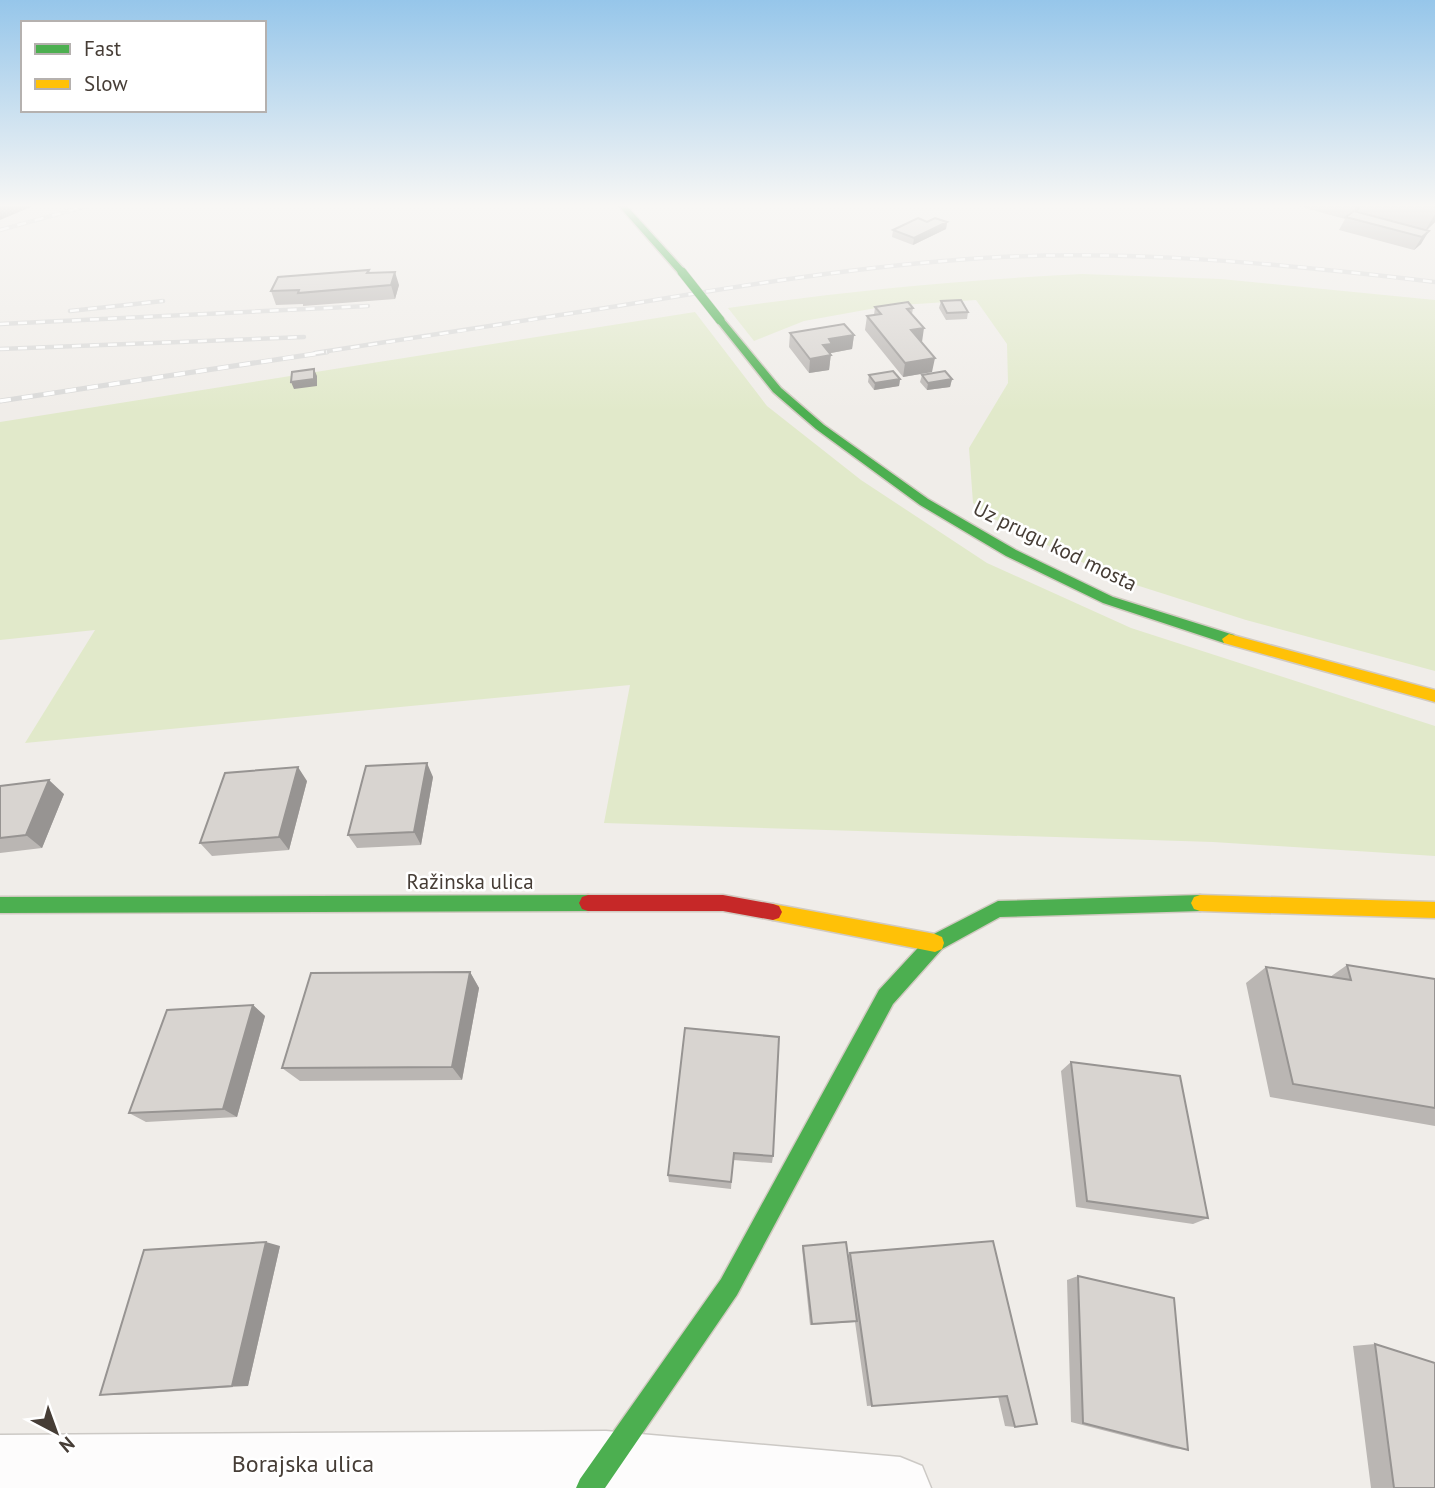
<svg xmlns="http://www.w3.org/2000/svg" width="1435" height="1488" font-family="'PT Sans',sans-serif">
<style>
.green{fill:#e1e9ca}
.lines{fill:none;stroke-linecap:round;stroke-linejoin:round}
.street-casing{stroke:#ccc9c5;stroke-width:3}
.fast-casing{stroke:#d1cac1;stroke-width:3}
.slow-casing{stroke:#d1cac1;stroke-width:3}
.jam-casing{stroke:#d1cac1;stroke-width:3}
.street{fill:#fdfcfc;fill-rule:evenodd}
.fast{fill:#4caf50;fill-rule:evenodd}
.slow{fill:#ffc107;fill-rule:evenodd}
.jam{fill:#c62828;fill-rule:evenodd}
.rail-far1-casing{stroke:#d9d9d8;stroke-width:4.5}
.rail-casing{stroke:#d9d9d8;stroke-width:5}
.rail-far1{stroke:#fff;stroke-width:2.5;stroke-dasharray:9;stroke-linecap:butt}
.rail{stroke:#fff;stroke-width:3.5;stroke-dasharray:11;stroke-linecap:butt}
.fast-bridge-casing{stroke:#d1cac1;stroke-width:10;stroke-linecap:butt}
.fast-bridge{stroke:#4caf50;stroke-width:9}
.wall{fill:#bab6b3}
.shaded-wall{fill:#979492}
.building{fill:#d8d4d0;stroke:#979492;stroke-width:2}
.labels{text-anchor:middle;stroke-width:5;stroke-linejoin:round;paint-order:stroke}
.street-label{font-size:21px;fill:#463d36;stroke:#fff}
.near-street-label{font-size:24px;fill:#463d36;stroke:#fff}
</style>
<rect width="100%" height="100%" fill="#f0ede9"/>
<path class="green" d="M1082,274L1221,279L1435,300V671L1246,620L1114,578L988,516L973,503L969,448L1008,383L1007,344L976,300L887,306L804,321L754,341L728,308C846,291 962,280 1082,274Z
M695,312L767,406L861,480L987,563L1131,628L1435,726V856L1213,842L604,823L630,685L25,743L95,630L0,640V422Z"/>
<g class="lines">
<defs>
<path id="street" d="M606,1431L900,1457L922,1466L931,1488H0V1435Z"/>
<path id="fast" d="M617,204H625L685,270V274H679Z
M717,318H723L781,388L824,425L928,499L1016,550L1113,597L1234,635L1236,639L1234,643H1224L1103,603L1006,556L920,505L816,429L773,392L717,322Z
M588,895L594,897L597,903L594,909L588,911L0,913V897Z
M1200,895L1206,897L1209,903L1206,909L1200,911L1000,917L942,949L893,1004L737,1295L605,1488H576L580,1479L721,1279L879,990L928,937L998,901Z"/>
<path id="slow" d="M1229,634L1435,690V702L1224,643L1222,639Z
M1200,895L1435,902V918L1200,911L1194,909L1191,903L1194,897Z
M773,904L935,934L942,937L944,943L942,949L935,952L773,920L767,918L764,912L767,906Z"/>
<path id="jam" d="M588,895H723L773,904L779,906L782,912L779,918L773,920L723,911H588L582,909L579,903L582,897Z"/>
</defs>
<use href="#street" class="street-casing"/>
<use href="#fast" class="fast-casing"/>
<use href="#slow" class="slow-casing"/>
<use href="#jam" class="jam-casing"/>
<use href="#street" class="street"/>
<use href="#fast" class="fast"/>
<use href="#slow" class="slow"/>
<use href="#jam" class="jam"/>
<defs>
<path id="rail-far1" d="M835,204L841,206
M0,230L94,204
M70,311L163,301
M0,324L368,306
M0,349L304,337
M315,353C416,338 517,322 618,306C739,286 860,266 983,258C1134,249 1285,264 1435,282"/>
<path id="rail" d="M0,401L327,352"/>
</defs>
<use href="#rail-far1" class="rail-far1-casing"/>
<use href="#rail" class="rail-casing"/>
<use href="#rail-far1" class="rail-far1"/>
<use href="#rail" class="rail"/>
<defs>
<path id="fast-bridge" d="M682,272L720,320"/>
</defs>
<use href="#fast-bridge" class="fast-bridge-casing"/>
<use href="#fast-bridge" class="fast-bridge"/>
</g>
<path class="wall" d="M1290,204H1435V222L1426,230L1421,244L1414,250L1339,230L1345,219Z
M927,222H947L946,229L913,245L892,237L893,230Z
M369,270L370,273L399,285L395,299L303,306V304L276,305L271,291Z
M941,301L968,312L967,319L946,320L939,308Z
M875,307L913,308L912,314L932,372L903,377L865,330L867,316L874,315Z
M790,333L854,335L852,349L831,353L829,370L809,373L789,347Z
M869,375L900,379L899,386L874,390L868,382Z
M922,375L952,379L950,387L927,390L920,382Z
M433,777L421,845L357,848L348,835Z
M307,781L289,850L212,856L200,843Z
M0,786L64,794L42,848L0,853Z
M1347,965L1435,979V1126L1270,1097L1246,983L1266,967L1330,977Z
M470,972L479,988L462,1080L300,1081L282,1068Z
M253,1005L265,1016L237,1117L146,1122L129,1113Z
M685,1028L773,1156L772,1163L733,1160L731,1189L669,1182L668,1175Z
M1071,1062L1208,1218L1193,1224L1076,1207L1061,1071Z
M993,1241L1015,1427L1005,1426L998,1396L867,1406L855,1322L810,1325L802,1248L803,1246L848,1255L850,1253Z
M280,1246L248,1386L120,1395H100Z
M1078,1276L1188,1450L1172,1448L1071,1422L1067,1280Z
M1375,1344L1435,1488H1371L1353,1346Z"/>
<path class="shaded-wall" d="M0,204H38L0,220Z
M1358,204H1362L1356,215L1350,218Z
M1435,214V222L1424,233Z
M947,222L946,229L913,245L914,238Z
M1429,231L1421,244L1414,250L1422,237Z
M395,272L399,285L395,299L391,285Z
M924,328L922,342L911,330Z
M854,335L852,349L831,353L829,370L809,373L810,359L829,339Z
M935,358L932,372L903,377L905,363Z
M314,369L317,376V386L294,389L291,382Z
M900,379L899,386L874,390L875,383Z
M952,379L950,387L927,390L928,383Z
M427,763L433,777L421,845L414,832Z
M298,767L307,781L289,850L279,837Z
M49,780L64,794L42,848L26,835Z
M470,972L479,988L462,1080L452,1067Z
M253,1005L265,1016L237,1117L223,1109Z
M266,1242L280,1246L248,1386H232Z"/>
<path class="building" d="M1421,204H1435V207Z
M1354,211L1429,231L1422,237L1346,217Z
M918,218L927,222L935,218L947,222L914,238L893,230Z
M369,270L367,273L395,272L391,285L298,293L299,290L271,291L278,277Z
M961,300L968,312L947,313L941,301Z
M908,302L913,308L907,309L924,328L911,330L935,358L905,363L867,316L881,314L875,307Z
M844,324L854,335L829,339L832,344L823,345L831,355L810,359L790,333Z
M314,369V379L291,382L292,372Z
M893,371L900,379L875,383L869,375Z
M945,371L952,379L928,383L922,375Z
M427,763L414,832L348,835L366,766Z
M298,767L279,837L200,843L225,773Z
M49,780L26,835L0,838V786Z
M1347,965L1435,979V1108L1293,1084L1266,967L1351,980Z
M470,972L452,1067L282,1068L311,973Z
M253,1005L223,1109L129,1113L167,1010Z
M685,1028L779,1037L773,1156L734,1153L731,1182L668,1175Z
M1071,1062L1180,1076L1208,1218L1087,1201Z
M993,1241L1037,1424L1015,1427L1007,1396L872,1406L850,1253Z
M266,1242L232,1386L100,1395L144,1250Z
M846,1242L857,1321L812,1324L803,1246Z
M1078,1276L1174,1298L1188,1450L1083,1423Z
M1375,1344L1435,1363V1488H1394Z"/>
<linearGradient id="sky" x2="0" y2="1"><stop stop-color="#96c6ea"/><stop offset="0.5" stop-color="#f8f7f5"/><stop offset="1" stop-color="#f8f7f5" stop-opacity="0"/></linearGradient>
<rect width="1435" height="412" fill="url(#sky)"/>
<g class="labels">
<g class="street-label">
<text transform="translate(1055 546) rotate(26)" y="7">Uz prugu kod mosta</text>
<text x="470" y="889">Ražinska ulica</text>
</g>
<g class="near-street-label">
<text x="303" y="1472">Borajska ulica</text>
</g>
</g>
<rect x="21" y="21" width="245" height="91" fill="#ffffff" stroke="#b5b1af" stroke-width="2"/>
<rect x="35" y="44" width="35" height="10" fill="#4caf50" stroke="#b5b1af" stroke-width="2"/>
<text x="84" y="56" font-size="21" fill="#463d36">Fast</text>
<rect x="35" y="79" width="35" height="10" fill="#ffc107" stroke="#b5b1af" stroke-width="2"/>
<text x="84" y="91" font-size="21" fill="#463d36">Slow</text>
<g transform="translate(56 1432) rotate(139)" stroke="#ffffff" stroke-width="5" paint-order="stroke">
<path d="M0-5L12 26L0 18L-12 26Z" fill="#463d36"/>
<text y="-10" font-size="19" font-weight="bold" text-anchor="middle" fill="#463d36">N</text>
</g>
</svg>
